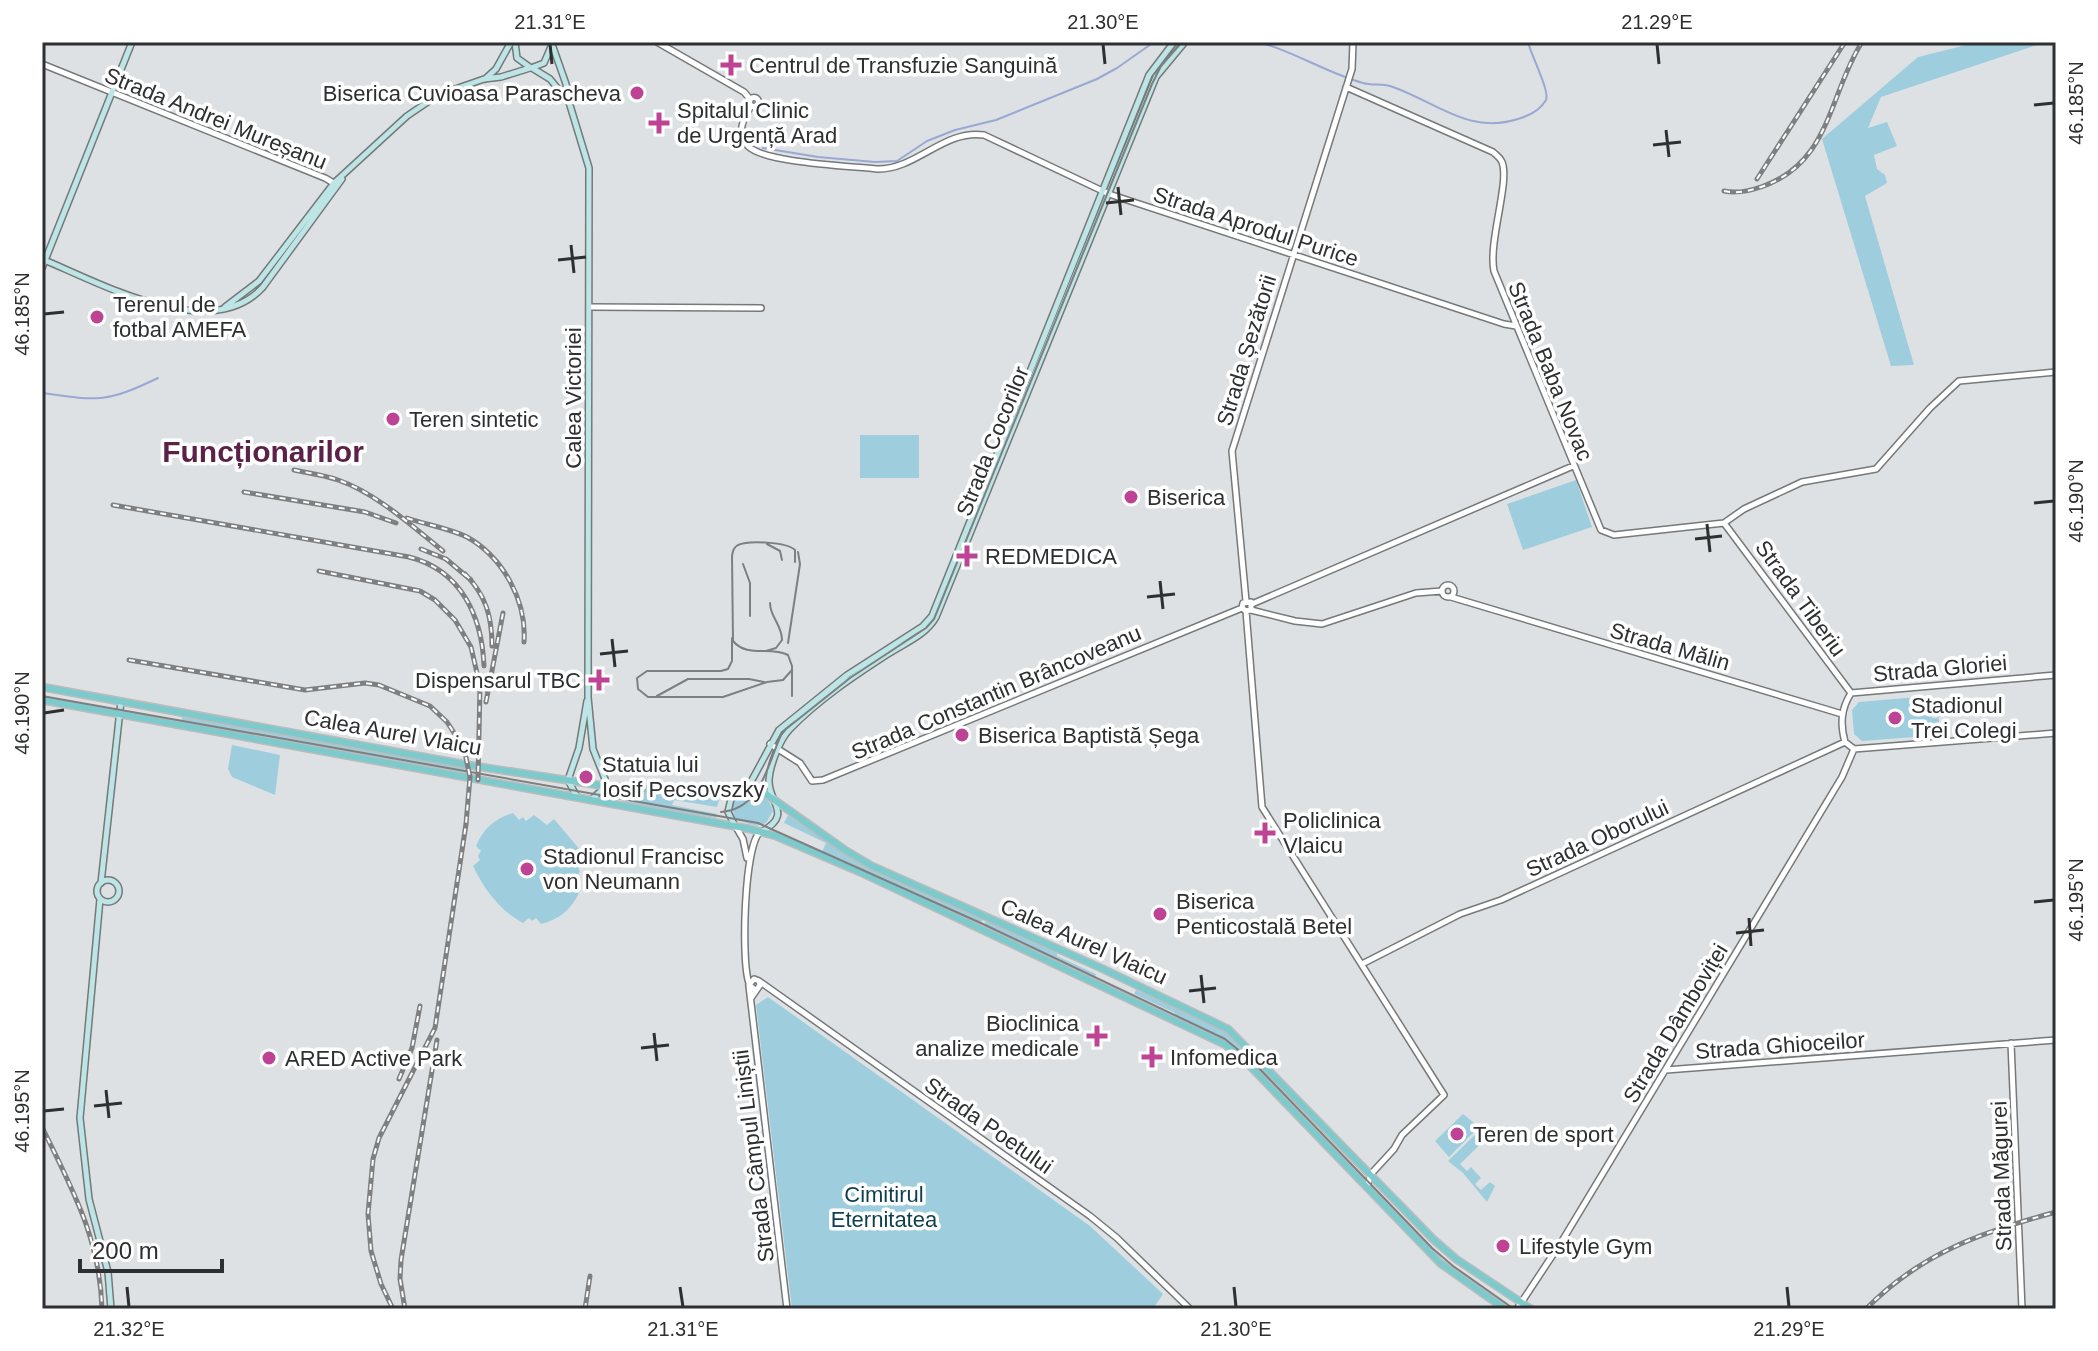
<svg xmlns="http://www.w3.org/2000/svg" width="2098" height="1351" font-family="Helvetica,sans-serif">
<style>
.green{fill:#9ecede}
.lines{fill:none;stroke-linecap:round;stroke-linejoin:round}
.stream{stroke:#9aa8d2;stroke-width:2}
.tertiary-casing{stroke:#75797a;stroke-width:8}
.secondary-casing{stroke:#75797a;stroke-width:8}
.primary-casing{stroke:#bcbcbd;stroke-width:9}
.tertiary{stroke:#fff;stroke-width:5}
.secondary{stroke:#bde5e5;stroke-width:5}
.primary{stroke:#7ccacb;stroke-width:6}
.tram{stroke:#7d7f80;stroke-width:2}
.rail-casing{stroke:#7d7f80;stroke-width:5}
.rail{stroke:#fff;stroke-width:2;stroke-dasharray:6;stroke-linecap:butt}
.ticks{fill:none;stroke:#2e2f30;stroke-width:3}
.poi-dot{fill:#be4395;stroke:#fff;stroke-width:3}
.labels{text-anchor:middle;stroke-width:7;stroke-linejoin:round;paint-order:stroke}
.poi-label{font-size:22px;fill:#2e2f30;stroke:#fff;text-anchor:start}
.street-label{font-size:22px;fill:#2e2f30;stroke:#fff}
.park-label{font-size:22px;fill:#0e3f4d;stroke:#fff}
.district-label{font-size:30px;font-weight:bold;fill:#5c2148;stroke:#fff}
.neatline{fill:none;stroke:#2e2f30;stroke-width:3}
.ticks-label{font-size:20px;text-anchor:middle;fill:#2e2f30}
</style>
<rect width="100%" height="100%" fill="#dee1e3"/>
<path class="green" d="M1978,42H2046L1881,97L1868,128L1887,122L1897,146L1874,155L1877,169L1885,175L1887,183L1865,196L1914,365L1891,366L1822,139L1918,57Z
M860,435H919V478H860Z
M1576,480L1592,527L1523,550L1507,504Z
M1930,696L1932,718H1937V700L1940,735L1862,741L1854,734L1852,710L1859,702Z
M182,717L467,768L466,773L181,724Z
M232,745L280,755L275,795L232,777L228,769Z
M623,792L721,793L717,807L674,800L672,805L717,814L716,818L621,803Z
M741,794C756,792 769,795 773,811L766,823L757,826L736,820L732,808L735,800Z
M513,813L519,820L523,817L526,821L534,815L547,825L554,819L581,851L574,857L580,872L574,877L577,883L573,887L579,893C571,910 558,920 541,924L536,918L532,921L529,918L523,923C500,911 484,889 473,866L480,860L478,856L481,851L476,846C483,829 495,818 513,813Z
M788,815L859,862L983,919L980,925L821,854L826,843L784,823Z
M986,921L1057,953V956L1096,974L1094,979L983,927Z
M1136,990L1196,1016L1229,1034L1296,1102L1292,1105L1235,1048L1224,1040L1174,1016L1175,1013L1134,994Z
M768,997L1090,1226L1163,1294L1153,1309H792L756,1005Z
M1463,1114L1479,1127L1449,1157L1435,1141Z
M1481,1129L1489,1136L1460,1164L1467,1171L1471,1167L1481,1178L1475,1184L1481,1190L1490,1182L1495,1186L1487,1202L1463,1173L1448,1161Z"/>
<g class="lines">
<path class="stream" d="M1259,42C1295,52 1327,73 1363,83C1373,86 1383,83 1393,87C1438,103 1470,136 1521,118C1530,115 1541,109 1546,100C1550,91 1531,55 1528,42
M763,148L818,157L875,162L897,161L927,141L955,130L996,120L1097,79L1117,68L1154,42
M42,393C98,401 106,403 158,378"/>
<defs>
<path id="tertiary" d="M657,42L744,92L750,99
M42,64L325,178L337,185
M1346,87L1493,152C1497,156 1499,156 1502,162C1510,182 1488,242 1494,271L1601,530L1614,535L1724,523
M749.5 102a4.5 4.5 0 1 1 9 0a4.5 4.5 0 1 1-9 0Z
M751,106C743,118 736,135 748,146C764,163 851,166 877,169C916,170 944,129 984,135L1109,194L1504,324L1516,326
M590,307L761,308
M1724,523L1744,509L1802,482L1876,469L1930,408L1959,381L2056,372
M1724,523L1851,693
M1442 591a6 6 0 1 1 12 0a6 6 0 1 1-12 0Z
M1451,597L1842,714
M1246,601L1232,451L1352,69L1353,42
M1252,604L1573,466
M1251,610V602L1243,603L1242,608L1246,611L1251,610L1295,621L1322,624L1416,593L1442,591
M1246,611L1262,807L1444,1095L1402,1135L1394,1149L1371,1174L1367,1186
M1851,693L2056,675
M1851,693C1841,709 1840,724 1845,742L1854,749
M770,744L800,763L812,781L823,780L1242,608
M1854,749L2056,733
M736,827L743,839L747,858
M1362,964L1460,914L1501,900L1845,742
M759,981L1090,1216L1117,1238L1190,1309
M749,983C741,962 744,846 760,832
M749,986L787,1309
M751,998L760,985L759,981L754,979L749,985L755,990
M2011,1043L2022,1309
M1666,1070L2056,1040
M1517,1309L1562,1241L1842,777L1854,749"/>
<path id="secondary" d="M515,42L517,58L531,68L544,63L553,42
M553,47L566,84L569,102L589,168L588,697L593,749L605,779L603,789L591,800
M532,68L550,79L568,101
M485,79L496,69L511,42
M42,259C100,283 211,345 263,287L342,179
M42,268L132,42
M225,307L259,281L334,183L407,116L438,95L484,79L501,77L530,68
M577,797L568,780L579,748L587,701
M735,826L728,812L731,799L752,780L779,730L847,675L923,626L932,616L1149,75L1174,42
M761,832C794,814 768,803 769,780C770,765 780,739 790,729C818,700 854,676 888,654C905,643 926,635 936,617L1156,77L1185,42
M97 891a11 11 0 1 1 22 0a11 11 0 1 1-22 0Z
M101,883L121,701
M100,899L80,1118L89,1199L108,1272L111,1309"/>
<path id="primary" d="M42,687L468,765L605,786L657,790L751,789L763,792L845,850L872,866L1101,968L1228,1029L1433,1239L1456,1259L1531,1309
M42,700L750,829L776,836L860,872L1226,1045L1250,1066L1440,1263L1505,1309"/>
</defs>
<use href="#tertiary" class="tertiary-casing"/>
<use href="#secondary" class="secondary-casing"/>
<use href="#primary" class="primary-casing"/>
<use href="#tertiary" class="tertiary"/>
<use href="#secondary" class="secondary"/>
<use href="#primary" class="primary"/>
<path class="tram" d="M767,544L780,551L782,560
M743,564L750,583V616
M732,638V661L728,669L721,671H647L637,678L638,689L648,697H723L767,682L783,680L792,670
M788,643L800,564L798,552
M766,651L776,648L782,640C782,625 770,617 770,603
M42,696L758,823L983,924L1225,1039L1253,1062L1432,1248L1453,1266L1514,1309
M657,696L688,679H749L764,682
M792,696V666L788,655C770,646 747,658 733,641L732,556C733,551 733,548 738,545C748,540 787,542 795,550V562
M721,812C761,809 767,766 781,735L786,729L850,678L926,628L934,619L1152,84L1161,66L1182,42"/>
<defs>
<path id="rail" d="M1757,179L1845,42
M1724,191C1737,194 1749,191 1761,187C1831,163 1828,96 1862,42
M294,470C308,473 324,475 338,480C376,493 412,526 443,551
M244,492L365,512L396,523
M113,505L409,557C461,570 482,616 484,666
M407,518C427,525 448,528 467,537C503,557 527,601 524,642
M421,549L446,559L471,580
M319,571L420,591L435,600L455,620L471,647L480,686L478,780
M465,574C486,595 492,617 492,646
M129,660L305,690L365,683L379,685L430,706L447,722L464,748L470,777L466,824L435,1028L379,1138L373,1159L368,1214L371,1251L381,1284L393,1309
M486,702L503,613
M399,1079L412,1048L420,1006
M42,1127C72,1189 100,1238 102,1309
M405,1309L400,1279L401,1260L437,1040
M585,1309L590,1276
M1866,1309C1921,1253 1982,1232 2056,1212"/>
</defs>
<use href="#rail" class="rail-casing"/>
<use href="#rail" class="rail"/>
</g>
<path class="ticks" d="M550,44L552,64M1103,44L1105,64M1657,44L1659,64M2034,105L2054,103M1666,130L1669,157M1653,145L1681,142M1118,187L1121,215M1106,203L1134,200M571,245L574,273M558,260L586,257M44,314L64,312M2034,503L2054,501M1707,524L1710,552M1695,539L1722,536M1160,581L1163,609M1147,597L1175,594M612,639L615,667M600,654L628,651M44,713L64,710M2034,902L2054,900M1749,918L1751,946M1736,933L1764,930M1201,975L1204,1003M1189,991L1216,988M654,1033L657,1061M641,1048L669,1045M106,1090L109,1118M94,1106L122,1103M44,1111L64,1109M127,1287L129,1307M680,1287L683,1307M1234,1287L1236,1307M1787,1287L1789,1307"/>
<g class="poi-dot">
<path d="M727 53h8v8h8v8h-8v8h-8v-8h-8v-8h8z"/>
<circle cx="637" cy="93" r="8"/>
<path d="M655 111h8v8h8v8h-8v8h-8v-8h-8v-8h8z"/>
<circle cx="97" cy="317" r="8"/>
<circle cx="393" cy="419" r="8"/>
<circle cx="1131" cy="497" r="8"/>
<path d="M963 544h8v8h8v8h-8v8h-8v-8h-8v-8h8z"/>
<path d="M595 668h8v8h8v8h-8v8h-8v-8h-8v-8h8z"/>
<circle cx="1895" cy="718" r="8"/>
<circle cx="962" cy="735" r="8"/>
<circle cx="586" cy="777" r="8"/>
<path d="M1261 821h8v8h8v8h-8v8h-8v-8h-8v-8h8z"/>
<circle cx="527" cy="869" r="8"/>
<circle cx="1160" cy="914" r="8"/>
<path d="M1093 1024h8v8h8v8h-8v8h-8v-8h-8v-8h8z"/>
<path d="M1148 1045h8v8h8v8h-8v8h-8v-8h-8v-8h8z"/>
<circle cx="269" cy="1058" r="8"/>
<circle cx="1457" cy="1134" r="8"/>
<circle cx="1503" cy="1246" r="8"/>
</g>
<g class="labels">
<g class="poi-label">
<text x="749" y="73">Centrul de Transfuzie Sanguină</text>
<text x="621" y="101" text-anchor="end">Biserica Cuvioasa Parascheva</text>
<text x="677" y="118">Spitalul Clinic<tspan x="677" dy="25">de Urgență Arad</tspan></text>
<text x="113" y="312">Terenul de<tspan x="113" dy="25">fotbal AMEFA</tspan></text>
<text x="409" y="427">Teren sintetic</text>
<text x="1147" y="505">Biserica</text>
<text x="985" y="564">REDMEDICA</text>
<text x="581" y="688" text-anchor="end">Dispensarul TBC</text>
<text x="1911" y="713">Stadionul<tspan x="1911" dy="25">Trei Colegi</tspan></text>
<text x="978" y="743">Biserica Baptistă Șega</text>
<text x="602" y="772">Statuia lui<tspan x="602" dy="25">Iosif Pecsovszky</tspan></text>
<text x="1283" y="828">Policlinica<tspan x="1283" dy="25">Vlaicu</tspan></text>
<text x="543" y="864">Stadionul Francisc<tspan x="543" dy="25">von Neumann</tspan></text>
<text x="1176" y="909">Biserica<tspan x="1176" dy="25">Penticostală Betel</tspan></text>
<text x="1079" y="1031" text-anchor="end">Bioclinica<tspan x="1079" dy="25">analize medicale</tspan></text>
<text x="1170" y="1065">Infomedica</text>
<text x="285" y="1066">ARED Active Park</text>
<text x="1473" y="1142">Teren de sport</text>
<text x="1519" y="1254">Lifestyle Gym</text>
</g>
<g class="street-label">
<text transform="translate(216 118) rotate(22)" y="8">Strada Andrei Mureșanu</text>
<text transform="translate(1256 226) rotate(18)" y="8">Strada Aprodul Purice</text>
<text transform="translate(1246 350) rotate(-73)" y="8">Strada Șezătorii</text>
<text transform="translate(1551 371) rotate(68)" y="8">Strada Baba Novac</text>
<text transform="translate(573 398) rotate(-90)" y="8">Calea Victoriei</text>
<text transform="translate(992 441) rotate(-68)" y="8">Strada Cocorilor</text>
<text transform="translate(1801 598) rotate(54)" y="8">Strada Tiberiu</text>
<text transform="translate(1670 646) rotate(16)" y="8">Strada Mălin</text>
<text transform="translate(1940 668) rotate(-5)" y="8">Strada Gloriei</text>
<text transform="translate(996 692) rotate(-23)" y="8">Strada Constantin Brâncoveanu</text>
<text transform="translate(393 732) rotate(10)" y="8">Calea Aurel Vlaicu</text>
<text transform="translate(1597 838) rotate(-25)" y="8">Strada Oborului</text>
<text transform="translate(1084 941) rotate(24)" y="8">Calea Aurel Vlaicu</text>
<text transform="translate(1675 1023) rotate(-59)" y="8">Strada Dâmboviței</text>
<text transform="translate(1780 1045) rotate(-4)" y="8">Strada Ghioceilor</text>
<text transform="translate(989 1125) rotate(35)" y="8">Strada Poetului</text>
<text transform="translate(753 1156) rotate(-97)" y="8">Strada Câmpul Liniștii</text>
<text transform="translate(2001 1176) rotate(-92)" y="8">Strada Măgurei</text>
</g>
<g class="park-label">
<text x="884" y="1202">Cimitirul<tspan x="884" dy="25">Eternitatea</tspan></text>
</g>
<g class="district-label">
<text x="263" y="462">Funcționarilor</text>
</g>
</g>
<rect width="2098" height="1351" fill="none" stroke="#ffffff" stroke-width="88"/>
<path d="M80 1259v12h142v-12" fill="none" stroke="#2e2f30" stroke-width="4"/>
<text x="92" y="1259" font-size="24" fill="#2e2f30" stroke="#ffffff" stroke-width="6" paint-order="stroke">200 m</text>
<rect x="44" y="44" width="2010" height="1263" class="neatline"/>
<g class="ticks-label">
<text x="550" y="29">21.31°E</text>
<text x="1103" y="29">21.30°E</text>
<text x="1657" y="29">21.29°E</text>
<text transform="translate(2076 103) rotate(-90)" y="7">46.185°N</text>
<text transform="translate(22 314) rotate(-90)" y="7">46.185°N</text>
<text transform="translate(2076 501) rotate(-90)" y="7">46.190°N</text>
<text transform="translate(22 713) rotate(-90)" y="7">46.190°N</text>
<text transform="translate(2076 900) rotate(-90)" y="7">46.195°N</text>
<text transform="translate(22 1111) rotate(-90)" y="7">46.195°N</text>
<text x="129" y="1336">21.32°E</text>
<text x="683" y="1336">21.31°E</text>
<text x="1236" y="1336">21.30°E</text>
<text x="1789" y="1336">21.29°E</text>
</g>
</svg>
